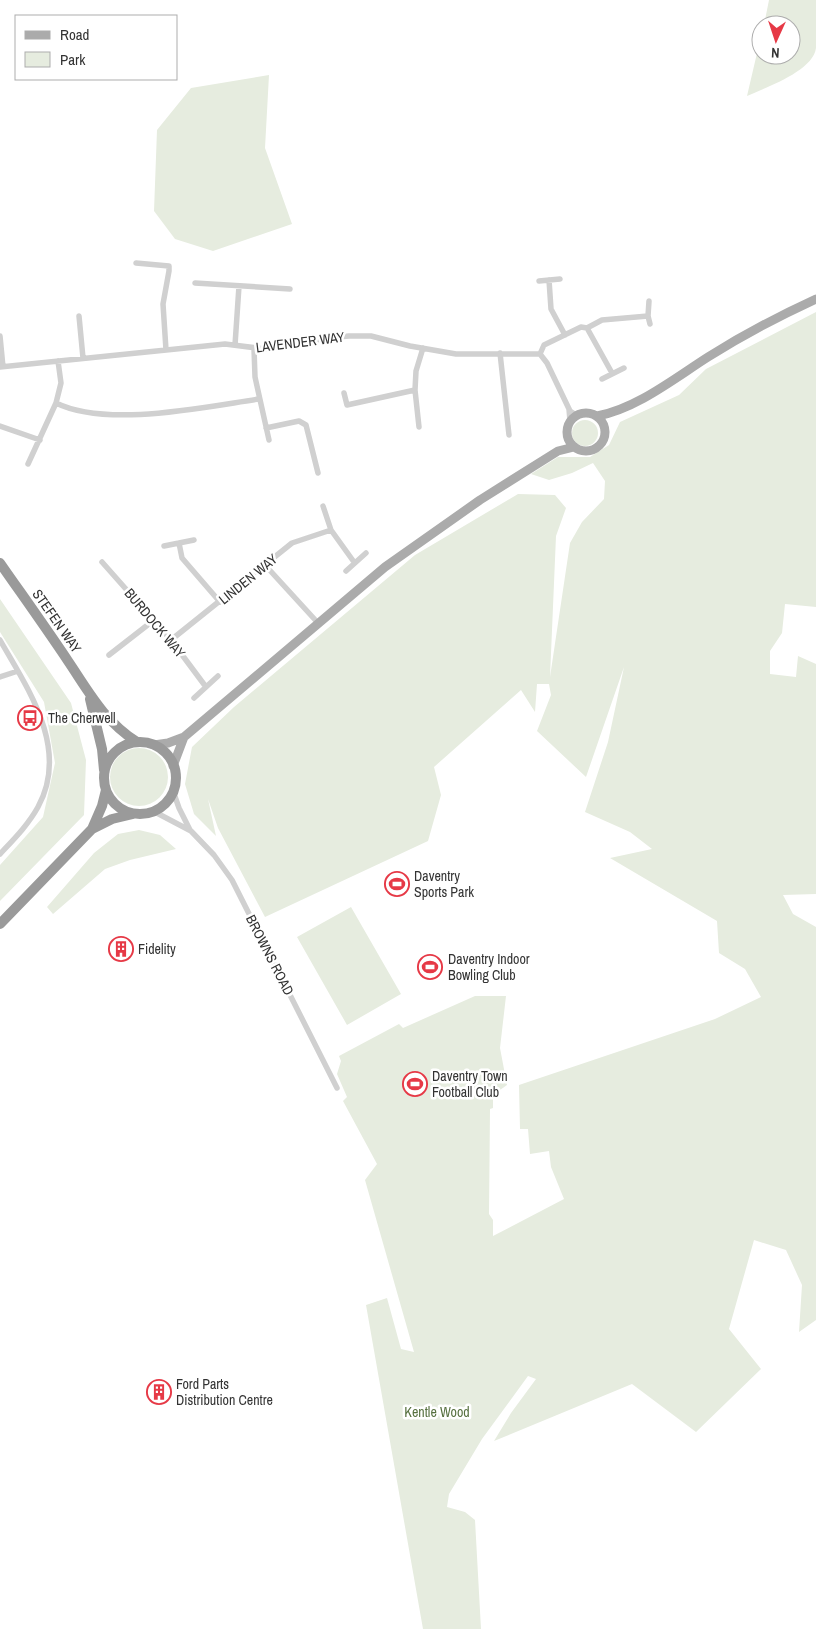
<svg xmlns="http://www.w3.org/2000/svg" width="816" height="1629" font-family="'Archivo Narrow',sans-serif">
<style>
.green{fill:#e6ecdf}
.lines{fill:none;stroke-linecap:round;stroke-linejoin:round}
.street{stroke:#d0d0d0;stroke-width:5.5}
.primary{stroke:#ababab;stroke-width:9}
.highway{stroke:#9a9a9a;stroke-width:10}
.labels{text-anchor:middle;stroke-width:5;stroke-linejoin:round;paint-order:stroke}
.street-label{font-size:14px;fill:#333;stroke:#fff}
.poi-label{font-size:14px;fill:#333;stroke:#fff;text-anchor:start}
.park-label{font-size:14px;fill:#56703f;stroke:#fff}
</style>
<rect width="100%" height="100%" fill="#fff"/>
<path class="green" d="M769,0H816C816,15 816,32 816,48C813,71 767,87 747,96L761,36V55H791V25H764Z
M269,75L265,148L292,224L213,251L175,239L154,211L157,130L191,88Z
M816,312V607L785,604L782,633L770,651V674L796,677L798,656L816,664V894L783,895L793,914L816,927V1320L799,1332L802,1285L786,1250L754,1240L729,1329L761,1369L696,1432L632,1384L494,1441L511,1413L536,1379L528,1376L482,1439L449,1494L447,1507L465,1512L475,1520L481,1629H423L366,1305L387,1298L401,1349L414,1352L365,1180L377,1164L343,1101L347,1097L337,1074L341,1061L339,1056L399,1024L403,1028L475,996H506L500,1048L507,1085L493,1095V1108L490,1109L489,1214L493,1220V1236L564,1199L551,1167L549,1151L530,1154L528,1129H520L519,1085L715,1019L761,997L745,969L719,953L717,921L610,858L652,849L630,832L585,812L608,742L624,667L586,777L537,731L551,695L549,684H537L535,712L521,690L434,767L441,795L428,841L265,917L218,828L208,799L216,836L194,814L185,784L192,747L234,707L415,555L518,494L555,495L566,508L556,536L550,677L570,543L582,522L604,499L605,481L593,463L572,473L549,480L531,474L558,457H590L609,445L620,422L679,395L706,369Z
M572 433a13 13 0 1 1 26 0a13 13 0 1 1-26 0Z
M0,599L71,703L86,760L84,815L0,901V865L43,817L55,763L44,702L0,632Z
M110 777a29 29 0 1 1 58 0a29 29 0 1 1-58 0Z
M139,830L160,835L176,849L130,860L105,869L53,914L47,907L94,853L118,834Z
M351,907L401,994L347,1025L297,937Z"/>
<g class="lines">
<path class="street" d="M136,263L169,266V271L163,304L166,350
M549,280L551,309L565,335
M539,281L560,279
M195,283L290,289
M649,301L648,316L650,324
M79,316L83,358
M587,328L612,373
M0,336L3,367
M235,345L239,286
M254,349L255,377L269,440
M500,353L509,435
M540,354L544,345L581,327L587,328L602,320L648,316
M540,354L547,363L570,411L576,415
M0,367L225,344L265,349L327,338L349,336H371L410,346L456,354H540
M602,379L624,368
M344,393L347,405L415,390
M56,403C107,428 204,407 259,399
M569,409L570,421
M0,426L40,440
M419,427L415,390L416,371L423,348
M266,428L299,421L306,425L318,473
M28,464L56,403L61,383L58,361
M323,506L331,530L354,562
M179,543L182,558L220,602
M164,546L194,540
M102,562L171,640L206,687
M265,565L318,623
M346,571L366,553
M0,640C28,689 70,749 38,807C28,825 14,839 0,854
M171,640L292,543L331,530
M109,655L154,620
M0,677L18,671
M194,698L218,676
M173,791L179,808L190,830
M153,811L191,831L214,855L232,880L337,1088"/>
<path class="primary" d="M567 432a19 19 0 1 1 38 0a19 19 0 1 1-38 0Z
M597,416C636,409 675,378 708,357C743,335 779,316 816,299
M154,745L168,743L184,737L385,567L480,500L558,451L574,447
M173,766L184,737"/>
<path class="highway" d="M0,563C23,596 46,628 68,661C89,692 104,721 137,742
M90,699L102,749L104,770
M104 778a36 36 0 1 1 72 0a36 36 0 1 1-72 0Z
M92,829L102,806L106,790
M0,924L92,829L112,819L133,814"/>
</g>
<defs>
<symbol id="bus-ring" viewBox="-11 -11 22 22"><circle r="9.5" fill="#fff" stroke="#e63946" stroke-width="1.5"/><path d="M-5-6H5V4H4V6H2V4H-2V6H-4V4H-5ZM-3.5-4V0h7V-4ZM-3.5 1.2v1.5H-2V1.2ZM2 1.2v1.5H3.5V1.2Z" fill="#e63946"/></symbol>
<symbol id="stadium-ring" viewBox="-11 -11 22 22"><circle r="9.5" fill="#fff" stroke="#e63946" stroke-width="1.5"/><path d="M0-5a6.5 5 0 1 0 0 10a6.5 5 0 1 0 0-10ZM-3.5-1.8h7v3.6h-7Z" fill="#e63946"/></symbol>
<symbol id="building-ring" viewBox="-11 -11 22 22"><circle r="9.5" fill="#fff" stroke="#e63946" stroke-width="1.5"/><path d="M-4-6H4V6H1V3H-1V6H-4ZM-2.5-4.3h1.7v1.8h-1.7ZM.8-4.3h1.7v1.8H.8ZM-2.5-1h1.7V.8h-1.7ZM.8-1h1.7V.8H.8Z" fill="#e63946"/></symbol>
</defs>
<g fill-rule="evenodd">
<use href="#bus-ring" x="16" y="704" width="28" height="28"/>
<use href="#stadium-ring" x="383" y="870" width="28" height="28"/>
<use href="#building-ring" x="107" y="935" width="28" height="28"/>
<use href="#stadium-ring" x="416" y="953" width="28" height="28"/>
<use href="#stadium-ring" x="401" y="1070" width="28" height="28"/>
<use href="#building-ring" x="145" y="1378" width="28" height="28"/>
</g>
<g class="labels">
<g class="street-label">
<text transform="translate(300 342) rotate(-7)" y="5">LAVENDER WAY</text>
<text transform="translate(248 579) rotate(-39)" y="5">LINDEN WAY</text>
<text transform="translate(57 621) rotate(55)" y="5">STEFEN WAY</text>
<text transform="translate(155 623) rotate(50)" y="5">BURDOCK WAY</text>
<text transform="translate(270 955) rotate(63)" y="5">BROWNS ROAD</text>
</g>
<g class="poi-label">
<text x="48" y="723">The Cherwell</text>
<text x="414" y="881">Daventry<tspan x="414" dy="16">Sports Park</tspan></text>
<text x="138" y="954">Fidelity</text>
<text x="448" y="964">Daventry Indoor<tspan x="448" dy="16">Bowling Club</tspan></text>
<text x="432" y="1081">Daventry Town<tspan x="432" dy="16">Football Club</tspan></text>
<text x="176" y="1389">Ford Parts<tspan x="176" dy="16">Distribution Centre</tspan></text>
</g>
<g class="park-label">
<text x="437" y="1417">Kentle Wood</text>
</g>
</g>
<rect x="15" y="15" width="162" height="65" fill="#ffffff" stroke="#adadad"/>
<rect x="25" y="31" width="25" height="8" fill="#ababab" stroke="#adadad"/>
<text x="60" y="40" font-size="15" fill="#333333">Road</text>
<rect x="25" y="52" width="25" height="15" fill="#e6ecdf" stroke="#adadad"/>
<text x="60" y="65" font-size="15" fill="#333333">Park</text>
<g transform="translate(776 40) rotate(183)"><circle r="24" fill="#ffffff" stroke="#adadad"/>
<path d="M0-4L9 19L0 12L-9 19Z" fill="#e63946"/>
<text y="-8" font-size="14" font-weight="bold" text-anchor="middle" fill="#333333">N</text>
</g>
</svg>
